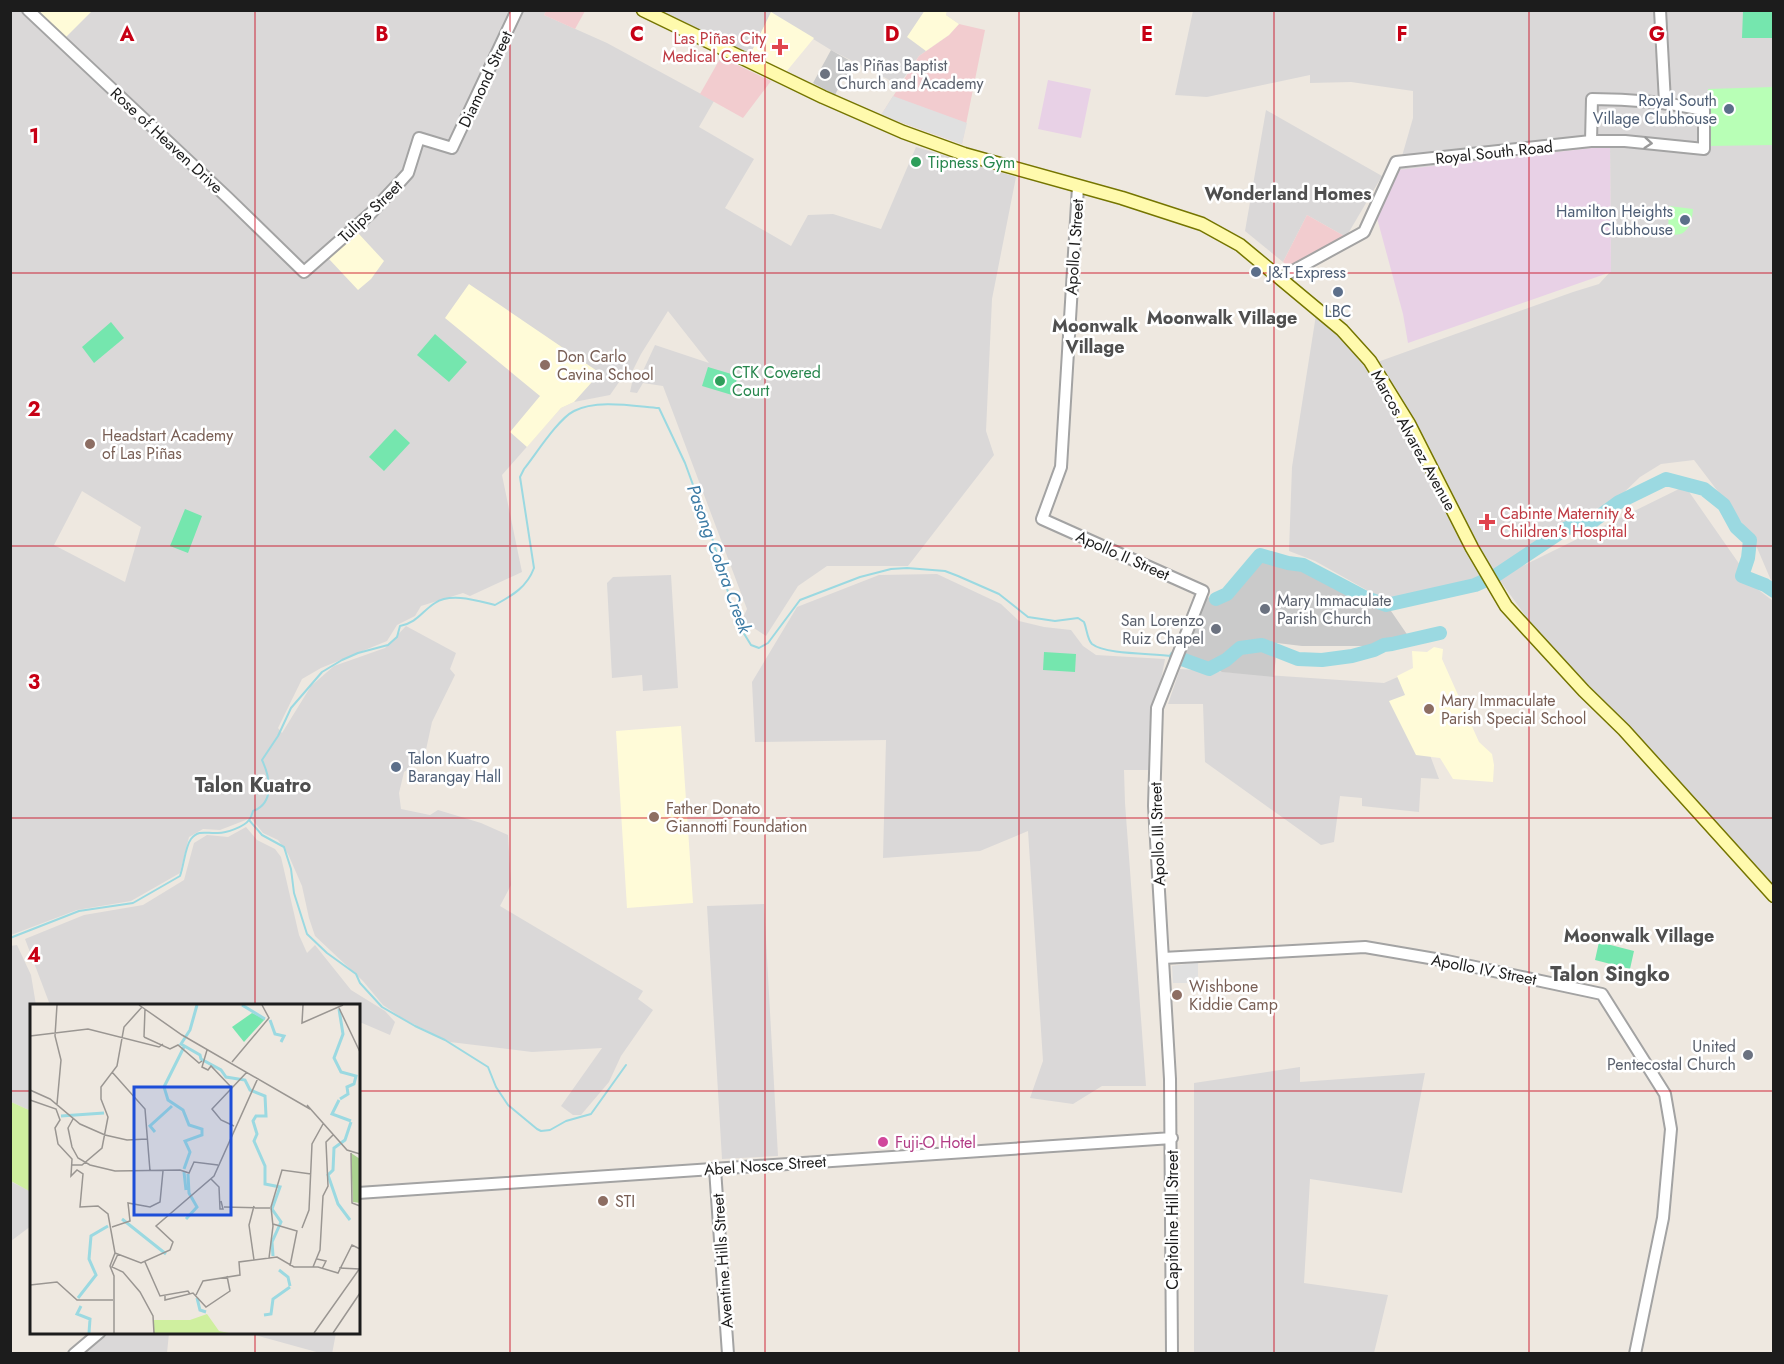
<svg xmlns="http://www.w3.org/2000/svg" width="1784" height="1364" font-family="Jost,sans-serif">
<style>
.residential{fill:#dad8d8;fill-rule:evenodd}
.commercial{fill:#f2cccf}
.industrial{fill:#e8d1e6}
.education{fill:#fffbd8}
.religious{fill:#cacaca}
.grass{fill:#cfef9f}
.park{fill:#b8ffb6}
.pitch{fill:#75e6ae}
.parking{fill:#e0e0e0}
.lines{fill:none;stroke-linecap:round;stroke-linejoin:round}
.stream{stroke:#9bd9e1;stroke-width:2}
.river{stroke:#9bd9e1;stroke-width:14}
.tertiary-casing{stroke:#a3a3a3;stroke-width:14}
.secondary-casing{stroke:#757500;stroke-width:15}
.tertiary{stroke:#fff;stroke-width:10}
.secondary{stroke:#fffaad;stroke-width:12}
.oneway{stroke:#999}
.grid{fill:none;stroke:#c70015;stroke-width:1.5;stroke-opacity:0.55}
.health-dot{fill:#e0444e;stroke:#fff;stroke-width:2}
.worship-dot{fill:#6b7280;stroke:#fff;stroke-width:2}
.service-dot{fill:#5c6f8a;stroke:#fff;stroke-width:2}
.leisure-dot{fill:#2e9e5b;stroke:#fff;stroke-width:2}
.education-dot{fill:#8d6e63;stroke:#fff;stroke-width:2}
.hotel-dot{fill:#d1479c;stroke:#fff;stroke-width:2}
.labels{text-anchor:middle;stroke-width:5;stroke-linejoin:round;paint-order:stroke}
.health-label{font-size:16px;fill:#be3a42;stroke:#fff;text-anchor:end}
.worship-label{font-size:16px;fill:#5b616d;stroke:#fff;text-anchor:start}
.street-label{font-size:16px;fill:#1c1c1c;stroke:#fff}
.service-label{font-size:16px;fill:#4e5e75;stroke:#fff;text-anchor:end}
.leisure-label{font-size:16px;fill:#27864d;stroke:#fff;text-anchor:start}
.education-label{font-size:16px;fill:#785e54;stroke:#fff;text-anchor:start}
.hotel-label{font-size:16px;fill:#b23c85;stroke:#fff;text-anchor:start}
.neighbourhood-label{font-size:18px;font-weight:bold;fill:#4f4f4f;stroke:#fff}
.water-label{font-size:18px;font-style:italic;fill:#3b7aa4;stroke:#fff}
.quarter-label{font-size:20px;font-weight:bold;fill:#4f4f4f;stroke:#fff}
.inset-river{fill:none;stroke:#9bd9e1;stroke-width:3}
.inset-road{fill:none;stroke:#9a9692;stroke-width:1.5}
.view{fill:#1d4ed8;fill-opacity:0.15;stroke:#1d4ed8;stroke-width:3}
.inset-edge{fill:none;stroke:#1c1c1c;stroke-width:3}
.grid-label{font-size:20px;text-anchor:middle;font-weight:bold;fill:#c70015;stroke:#fff;stroke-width:5;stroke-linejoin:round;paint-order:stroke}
</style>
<rect width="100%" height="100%" fill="#eee8e0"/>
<path class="residential" d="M947,10L946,15L959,24L949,35L919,56L899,85L831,50L771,13L750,55L658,11Z
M11,11H546L544,15L607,43L714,101L699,127L754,159L725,208L791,246L808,215L833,214L881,229L916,147L1016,177L992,299L986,431L994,455L908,566H827L798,586L766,636L742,620L747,609L663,386L643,383L637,393L630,392L634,374L642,373L655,345L709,363L668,311L641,354L633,370L624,375L610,395L574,402L561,408L502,475L522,572L470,596L463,593L421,606L415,616L397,625L387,641L321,668L302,679L278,728L282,733L311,686L334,666L385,648L406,626L456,653L450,669L455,675L432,722L424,759L404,772L399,793L401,809L430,815L438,810L481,823L508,835L511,885L500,906L643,991L638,999L653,1010L621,1056L609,1082L581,1115H573L561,1106L602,1048L532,1052L450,1042L405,1020L383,1005L363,981L315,936L309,918L302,886L288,854L278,840L263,833L251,818L220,830L203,829L189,837L180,873L131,901L77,910L11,935ZM82,491L141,527L125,582L54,545Z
M1193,11H1773V585L1752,536L1694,460L1661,464L1640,477L1615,501L1587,519L1573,521L1493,574L1388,602L1315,561L1289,551L1292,467L1316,315L1372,364L1573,292L1599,284L1611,271L1610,146L1398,170L1413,118V91L1351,82L1310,83V75L1207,97L1175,95Z
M1266,110L1382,176L1346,237L1307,215L1283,262L1245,231Z
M1685,486L1756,588L1773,601V889L1530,622L1498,578Z
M937,574L1001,604L1019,621L1044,627L1071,630L1083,646L1096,655L1165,659L1161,680L1151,711L1149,770H1124L1125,803L1146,1086H1102L1073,1104L1030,1098L1043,1061L1028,831L980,851L883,858L886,740L755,742L752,682L797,607L879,575Z
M671,575L678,688L643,691L642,675L612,678L607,583L613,577Z
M1180,669L1384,683L1400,676L1439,779L1421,778L1419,812L1362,806V798L1340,796L1334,842L1321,845L1205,762L1203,704H1168Z
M246,827L257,840L275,849L281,857L299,935L307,953L315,945L351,990L385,1011L395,1022L390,1035L362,1023L359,1024L358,1006L50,1005L25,939L84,915L143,905L184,880L194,843L207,835L228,837Z
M764,904L778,1156L722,1159L707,906Z
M17,945L31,975L36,1005L32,1006L31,1111L11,1102L10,946Z
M1300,1067V1082L1425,1073L1402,1193L1310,1179L1304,1283L1388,1295L1374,1353H1194V1083Z
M10,1181L32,1192L31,1226L11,1241Z
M109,1333H169L167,1353L80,1354Z
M248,1333H336L332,1354L320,1353Z"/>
<path class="commercial" d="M546,11V10L585,11L575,29L544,15Z
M959,24L985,30L962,144L881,115L919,56L949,35Z
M721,57L771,81L743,118L700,94Z
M1307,215L1346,237L1288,266L1283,262Z"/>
<path class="industrial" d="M1048,80L1091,89L1081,138L1038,129Z
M1610,146L1611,272L1408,343L1403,314L1377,218L1398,170Z"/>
<path class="education" d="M925,10L947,11L946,15L959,24L949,35L926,51L907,37Z
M36,11H92L65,38Z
M771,12L814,38L786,72L750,55Z
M358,233L384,261L371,279L358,290L329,259Z
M469,284L600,373L574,402L561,408L527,447L510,432L540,396L445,318Z
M1434,647L1443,649L1442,659L1479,742L1492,754L1494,765L1493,782L1453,779L1440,758L1416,755L1389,701L1405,695L1397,676L1413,668L1412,651L1427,652Z
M681,726L693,903L627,908L616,731Z"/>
<path class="religious" d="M831,50L854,63L847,78L844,77L835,95L813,83Z
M1270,557L1295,565L1391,611L1415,646H1302L1277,643L1274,677L1222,672L1182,656L1207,597L1223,602L1237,590L1248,570L1259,559Z"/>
<path class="grass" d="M11,1102L31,1111V1192L11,1181Z"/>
<path class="park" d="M1773,87V145L1708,146V89Z
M1669,206L1693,209C1692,224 1686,240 1668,233Z"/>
<path class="pitch" d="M1743,11H1773V38H1742Z
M111,322L124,338L94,363L82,347Z
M435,334L467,362L449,382L417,355Z
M708,367L738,376L732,395L702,386Z
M395,429L410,443L384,471L369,457Z
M185,509L202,516L188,553L170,546Z
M1044,652L1076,654L1075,672L1043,670Z
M1599,942L1634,951L1630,969L1595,960Z"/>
<path class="parking" d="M893,96L967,123L962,144L881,115Z
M1198,962V983H1173L1172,966Z"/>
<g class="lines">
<path class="stream" d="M249,820L262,835L284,847L291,869L294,893L307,934L327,953L356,974L360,983L382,1007L415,1026L445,1040L488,1067L496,1087L508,1105L537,1129L541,1131L550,1130L566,1121L591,1114L626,1065
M10,938L79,911L133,903L180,876C184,865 185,847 191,839C199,829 207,834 218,833C226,833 244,827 249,820C251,818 252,814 253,811C275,803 270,777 262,760L278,736L291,708L322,672L342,660L358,653L388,645L397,637L400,626C418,622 421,612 435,603C451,592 478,601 495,605C513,595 527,587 534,568L520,477L524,469C536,454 558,419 574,411C596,399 634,406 659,408L685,463L711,534L733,609L743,632L751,645L759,648L768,643L800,600L860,577L891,569L907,568L945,571L958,576L999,594L1028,617L1055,621L1078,618L1084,622C1087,629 1087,639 1092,644C1106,655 1153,653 1172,656"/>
<path class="river" d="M1216,599L1227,594L1260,555L1288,563L1303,565L1364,597L1386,605L1475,585L1495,576L1567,528L1586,526L1619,502L1666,479L1704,489L1724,505L1736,527L1750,540L1748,558L1742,576L1765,585L1774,591
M1176,657L1209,669L1226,660L1240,648L1262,645L1298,659L1322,660L1352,656L1374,650L1384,645L1392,644L1440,633"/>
<defs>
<path id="tertiary" d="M28,10L228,198L304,272L371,213L399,183L408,173L419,138L452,148L517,10
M1660,10L1665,102
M1078,187L1061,467L1042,519L1203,591L1157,708L1154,806L1170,1079L1172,1354
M1280,278L1364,232L1396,162L1591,141H1625L1704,149V110C1666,102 1630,99 1592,99L1591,141
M1163,958L1365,947L1447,961L1602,994L1665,1094L1671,1129L1663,1218L1635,1354
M715,1169L728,1354
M358,1193L1172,1138
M74,1354L100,1332"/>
<path id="secondary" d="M643,10L823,97L903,132L964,154L1122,198L1202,224L1240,245L1342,330L1370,361L1409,424L1472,548L1506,606L1584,691L1624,730L1774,896"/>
</defs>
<use href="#tertiary" class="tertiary-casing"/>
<use href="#secondary" class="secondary-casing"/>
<use href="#tertiary" class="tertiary"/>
<use href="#secondary" class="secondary"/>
</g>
<defs><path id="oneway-chevron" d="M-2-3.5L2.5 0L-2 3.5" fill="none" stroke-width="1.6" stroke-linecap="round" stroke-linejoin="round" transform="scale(1.5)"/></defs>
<use class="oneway" href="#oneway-chevron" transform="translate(1648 143) rotate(5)"/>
<path class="grid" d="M255,10V1006M510,10V1354M765,10V1354M1019,10V1354M1274,10V1354M1529,10V1354M10,273H1774M10,546H1774M10,818H1774M10,1091H32M358,1091H1774M255,1332V1354"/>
<g class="health-dot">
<path d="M777 38h6v6h6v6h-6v6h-6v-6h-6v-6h6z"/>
<path d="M1484 513h6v6h6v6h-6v6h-6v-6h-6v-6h6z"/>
</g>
<g class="worship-dot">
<circle cx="825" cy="74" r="6"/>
<circle cx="1265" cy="609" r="6"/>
<circle cx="1216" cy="629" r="6"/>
<circle cx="1748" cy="1055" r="6"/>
</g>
<g class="service-dot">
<circle cx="1729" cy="109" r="6"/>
<circle cx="1685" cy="220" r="6"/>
<circle cx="1256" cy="272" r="6"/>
<circle cx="1338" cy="292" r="6"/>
<circle cx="396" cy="767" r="6"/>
</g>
<g class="leisure-dot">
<circle cx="916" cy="162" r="6"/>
<circle cx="720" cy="381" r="6"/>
</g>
<g class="education-dot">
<circle cx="545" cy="365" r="6"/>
<circle cx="90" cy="444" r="6"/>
<circle cx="1429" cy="709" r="6"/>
<circle cx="654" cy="817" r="6"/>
<circle cx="1177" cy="995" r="6"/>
<circle cx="603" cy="1201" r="6"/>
</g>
<circle class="hotel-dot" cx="883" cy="1142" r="6"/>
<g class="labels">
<g class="health-label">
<text x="766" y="44">Las Piñas City<tspan x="766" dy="18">Medical Center</tspan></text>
<text x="1500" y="519" text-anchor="start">Cabinte Maternity &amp;<tspan x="1500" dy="18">Children's Hospital</tspan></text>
</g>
<g class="worship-label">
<text x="837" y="71">Las Piñas Baptist<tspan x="837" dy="18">Church and Academy</tspan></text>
<text x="1277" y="606">Mary Immaculate<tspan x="1277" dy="18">Parish Church</tspan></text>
<text x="1204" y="626" text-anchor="end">San Lorenzo<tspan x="1204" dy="18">Ruiz Chapel</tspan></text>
<text x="1736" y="1052" text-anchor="end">United<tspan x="1736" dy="18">Pentecostal Church</tspan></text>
</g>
<g class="street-label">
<text transform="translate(485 79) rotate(-65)" y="6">Diamond Street</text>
<text transform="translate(167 140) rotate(43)" y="6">Rose of Heaven Drive</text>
<text transform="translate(1494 152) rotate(-6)" y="6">Royal South Road</text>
<text transform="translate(370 211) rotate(-44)" y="6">Tulips Street</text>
<text transform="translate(1074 247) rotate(-86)" y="6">Apollo I Street</text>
<text transform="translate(1414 440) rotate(61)" y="6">Marcos Alvarez Avenue</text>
<text transform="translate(1123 555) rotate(24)" y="6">Apollo II Street</text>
<text transform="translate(1157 834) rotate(-92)" y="6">Apollo III Street</text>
<text transform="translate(1484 969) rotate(11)" y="6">Apollo IV Street</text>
<text transform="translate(765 1165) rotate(-4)" y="6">Abel Nosce Street</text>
<text transform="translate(1172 1220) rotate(-90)" y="6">Capitoline Hill Street</text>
<text transform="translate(722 1261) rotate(-94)" y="6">Aventine Hills Street</text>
</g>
<g class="service-label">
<text x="1717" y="106">Royal South<tspan x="1717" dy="18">Village Clubhouse</tspan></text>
<text x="1673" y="217">Hamilton Heights<tspan x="1673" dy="18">Clubhouse</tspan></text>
<text x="1268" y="278" text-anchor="start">J&amp;T Express</text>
<text x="1338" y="317" text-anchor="middle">LBC</text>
<text x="408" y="764" text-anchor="start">Talon Kuatro<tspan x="408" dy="18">Barangay Hall</tspan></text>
</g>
<g class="leisure-label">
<text x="928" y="168">Tipness Gym</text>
<text x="732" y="378">CTK Covered<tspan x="732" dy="18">Court</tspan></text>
</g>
<g class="education-label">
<text x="557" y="362">Don Carlo<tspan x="557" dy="18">Cavina School</tspan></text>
<text x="102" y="441">Headstart Academy<tspan x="102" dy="18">of Las Piñas</tspan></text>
<text x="1441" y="706">Mary Immaculate<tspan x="1441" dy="18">Parish Special School</tspan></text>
<text x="666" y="814">Father Donato<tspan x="666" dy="18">Giannotti Foundation</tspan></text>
<text x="1189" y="992">Wishbone<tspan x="1189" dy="18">Kiddie Camp</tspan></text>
<text x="615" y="1207">STI</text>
</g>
<g class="hotel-label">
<text x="895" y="1148">Fuji-O Hotel</text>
</g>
<g class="neighbourhood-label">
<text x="1288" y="200">Wonderland Homes</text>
<text x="1222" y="324">Moonwalk Village</text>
<text x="1095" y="332">Moonwalk<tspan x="1095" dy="21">Village</tspan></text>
<text x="1639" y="942">Moonwalk Village</text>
</g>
<g class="water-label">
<text transform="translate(719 559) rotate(70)" y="6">Pasong Cobra Creek</text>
</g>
<g class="quarter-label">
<text x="253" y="792">Talon Kuatro</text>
<text x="1610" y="981">Talon Singko</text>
</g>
</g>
<g transform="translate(30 1004)">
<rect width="330" height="330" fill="#eee8e0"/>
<path d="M177,310L189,327L199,329H124V316H160Z" fill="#cfef9f"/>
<path d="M321,149L330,155V199L323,198Z" fill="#abd290"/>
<path d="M222,9L235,15L214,38L202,23Z" fill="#75e6ae"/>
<path class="inset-river" d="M167,1L160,26L151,40L170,51L171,55L191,66L196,73L215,76L220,86L235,92L236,112H226L223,117L227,130L224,137L235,162V180L250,183L242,205L251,218L242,238L243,252M212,1L235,15M309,5L313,30L304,54L311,68L326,72L324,80L317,83L318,90L310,95M240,16L245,30L254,32L251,38M154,43L134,83L138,96L153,106L159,121L172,125V131L155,137L160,148L154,165M309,96L302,110L321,117M31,112L74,109M125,128L120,122L142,102M154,168L156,186M92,215L136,250M156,215L167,203L159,189L158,170M320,216L308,200L298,171L303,166L304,144L315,136L321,118M249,266L258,273L260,282M48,294L66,271L59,255L61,232L78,222M167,294L170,306L176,308M51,302L47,310L60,315L59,329M234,311L241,310L243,295L260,283"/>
<path class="inset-road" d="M109,1L152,31L280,105M273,1L272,19L313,1M309,4L330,48M0,32L58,25L129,43L133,40M114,33L140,45L148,41L169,59L172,57M114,33L115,5M177,46L172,63L178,66L181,62L202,84M202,58L239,14L232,1M82,68L115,105L120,167M0,86L20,95L50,120L75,131L97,136L117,135M0,96L26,105L30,116L25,124L28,140L42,155L41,172L47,166L53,170L50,203L68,202L78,210L85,249M27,100L31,56L25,32L27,1M277,101L317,146L330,150M43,115L38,124L42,143L48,154L60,161L85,167L150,166L159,169L164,158L188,161M204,122L191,116L182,105L217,68M321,149L322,199L330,202M42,161H52L72,144L78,113L71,95V83L87,62L94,23L112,3M181,175L189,183L190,205H193L191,197M224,202L219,221L224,256M194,203L240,204M243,220L267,227L260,262M82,223L100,217L98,199L120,203L130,198L133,167M272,224L279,206L282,140L293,120M85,249L111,259L140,246L143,238L126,222L184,172L228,74M88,250L82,263L93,268L110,288L123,312L124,329M239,254L243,222L241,203L252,166L281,170M287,255L296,257L292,265M115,258L130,292L158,287L160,290M283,263L290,246L293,192L298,182L296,138L303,131M309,264L330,265M0,281L27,278L47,296H83M166,291L173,277L210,271L209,258L247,253L264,263H288L308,269L322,241L330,245M135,292V296L163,289L176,303L200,287L197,272M84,329V272L80,262L85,249M284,329L330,264M303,329L330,289"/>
<path class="view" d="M104,83H201V211H104Z"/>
<rect width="330" height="330" class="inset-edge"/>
</g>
<g class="grid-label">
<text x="127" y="41">A</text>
<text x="382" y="41">B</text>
<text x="637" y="41">C</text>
<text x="892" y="41">D</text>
<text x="1147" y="41">E</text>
<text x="1402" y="41">F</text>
<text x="1657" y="41">G</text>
<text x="34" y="143">1</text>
<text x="34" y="416">2</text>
<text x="34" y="689">3</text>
<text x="34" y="962">4</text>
</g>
<rect width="1784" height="1364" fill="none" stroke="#1c1c1c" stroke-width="24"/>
</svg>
